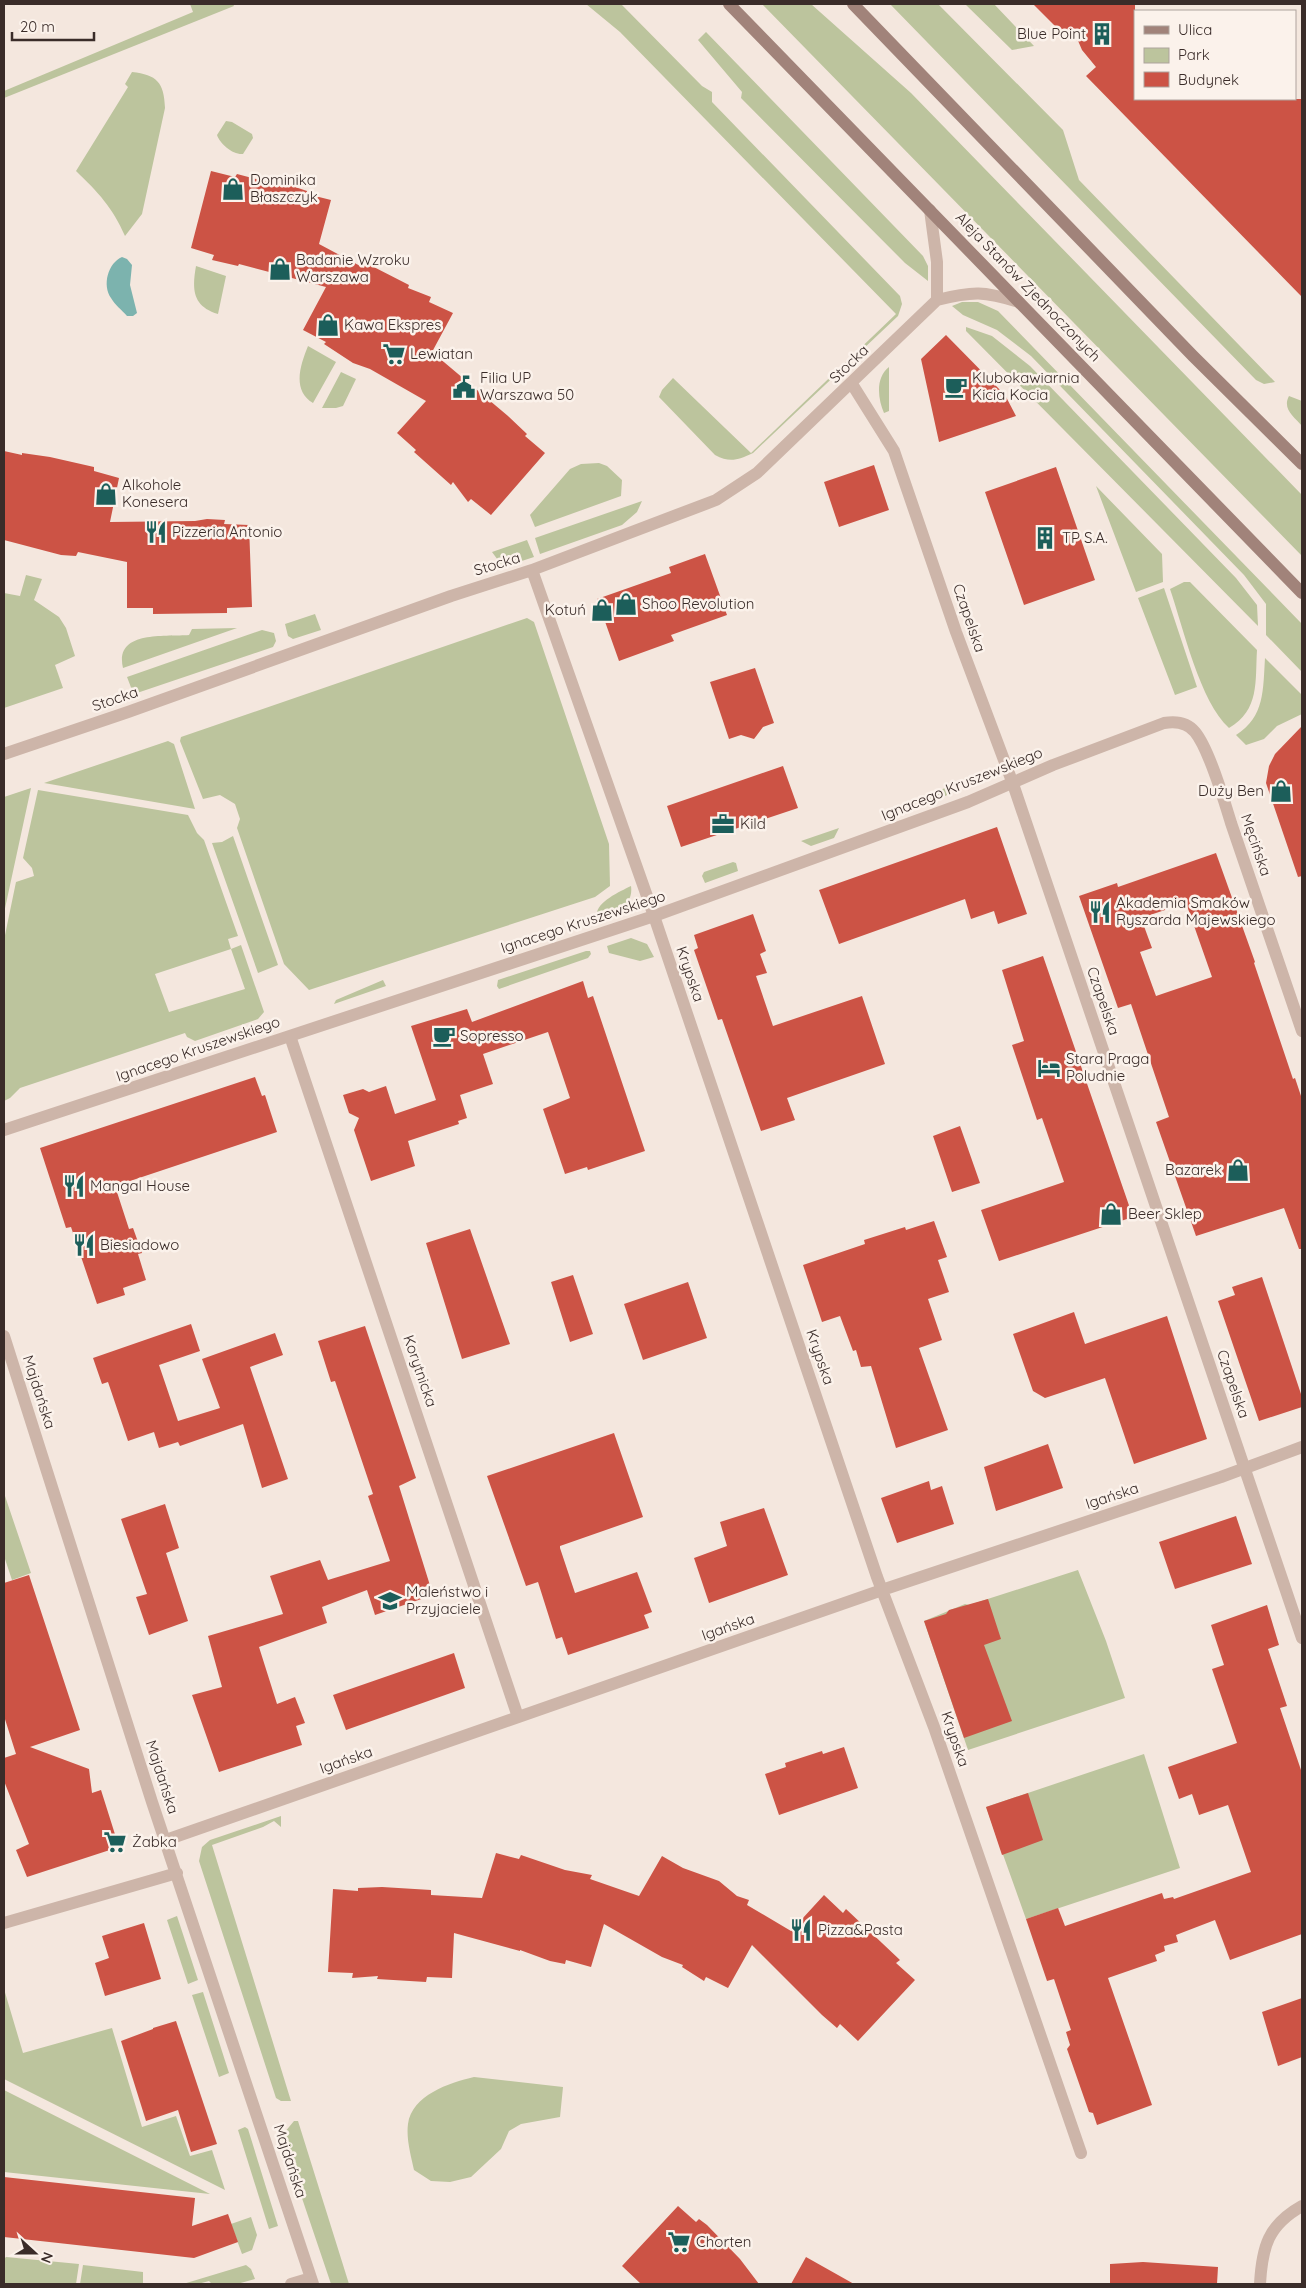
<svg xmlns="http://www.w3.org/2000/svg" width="1306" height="2288" font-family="Quicksand,sans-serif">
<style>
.green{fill:#bcc49d;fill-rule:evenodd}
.water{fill:#7cb3ae}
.building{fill:#cc5345;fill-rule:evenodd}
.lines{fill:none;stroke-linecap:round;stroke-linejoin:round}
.minor{stroke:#cdb5a9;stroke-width:12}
.secondary{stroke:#a1837a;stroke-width:12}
.labels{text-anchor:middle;stroke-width:5;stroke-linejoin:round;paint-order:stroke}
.poi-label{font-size:15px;fill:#3a2c29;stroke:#fbf2eb;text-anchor:start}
.street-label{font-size:15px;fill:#3a2c29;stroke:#fbf2eb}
</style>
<rect width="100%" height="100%" fill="#f4e7de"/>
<path class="green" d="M190,4H233L234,6L4,98V91L193,12Z
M586,4H621L702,86L712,92V102L900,296L902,304L898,316L753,453C738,460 730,463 715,455L659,397L662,390L673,378L751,453L896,314L620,32Z
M762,4H811L911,93L1302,495V556Z
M890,4H938L1063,130L1079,180L1275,382L1264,384L1256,380Z
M965,4H994L1034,46L1012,50Z
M706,32L923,256L928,266V281L905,263L741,98L742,92L698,40Z
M132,72C157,75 164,82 165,108L142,214L125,236C113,208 98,192 76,171L128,87L125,84Z
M226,121L232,122L252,134L253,138L243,154C233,155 220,144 217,135Z
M196,266L226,276L218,314C192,306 192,289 196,266Z
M962,302H978L998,311L1302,624V672L1266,635V604L1244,575L1031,356L997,330L963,315L952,306Z
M966,327L992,336L1030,366L1236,578L1257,605L1258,626L966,331Z
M308,346L336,362L313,403C292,390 300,366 308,346Z
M889,367V411L884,413C878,399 875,378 889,367Z
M341,372L356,379L343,406L336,408H322Z
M1289,396L1302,401V426C1294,417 1282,409 1289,396Z
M599,463L607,466L622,480L621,496L535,527L530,515L570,469L581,464Z
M1096,486L1162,554L1163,582L1136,592Z
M642,501L637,512L622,525L540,554L535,538Z
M527,540L534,557L503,567L492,552Z
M26,575L42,579L34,600L59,617L66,628L75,656L55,665L63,688L4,708V593L20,596Z
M1184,582H1190L1257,650C1255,681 1260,710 1229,728C1200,702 1183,627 1170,589Z
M1164,588L1197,687L1175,695L1138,598Z
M315,614L321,630L293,639L288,636L285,624Z
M527,618L534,622L609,844L610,886L595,897L309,990L284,964L237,828L240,819L235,804L220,795L203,799L180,741L181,737Z
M237,628L123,668C114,630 165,637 189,635L192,629Z
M262,630L274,633L276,641L273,647L137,693L132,690L127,677Z
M1265,658L1302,695V714L1277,726L1264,739L1246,745L1236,735C1265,717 1263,689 1265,658Z
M168,741L174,744L195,809L44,783Z
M948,787L956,791L923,806L910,801Z
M31,788L4,913V797Z
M38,790L188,815L197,833L204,840L238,936L228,939L231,949L241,945L264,1012L258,1019L195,1041L187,1037L185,1033L20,1088L10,1098L4,1101V940L16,882L34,876L32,868L23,858ZM231,949L245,989L169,1012L155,974Z
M839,828L834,838L811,846L801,841Z
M233,836L278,965L258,973L212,843L222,842Z
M733,862L736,863L738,871L705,883L702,876L704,872Z
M631,886C634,907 613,912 597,917C594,903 619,892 631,886Z
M631,938L647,944L654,957L640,961L609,953L607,946Z
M586,951H590L591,954L588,958L499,989L497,986L498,980Z
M383,980L386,986L334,1004L336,1000Z
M4,1493L31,1573L12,1580L4,1556Z
M1078,1570L1106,1641L1125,1698L968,1750L924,1621L965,1604L969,1605Z
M1144,1754L1180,1868L1026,1919L986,1807Z
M281,1816V1827L274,1821L263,1827L212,1845L291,2101H281L276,2098L199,1861L202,1847L210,1840Z
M177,1916L198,1980L188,1984L167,1920Z
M4,1989L23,2053L112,2028L142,2127L176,2116L190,2156L212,2150L225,2190L4,2079Z
M203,1992L229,2073L219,2077L192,1995Z
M474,2077L563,2087L560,2117L521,2124L509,2131L501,2149L471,2177L450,2182L431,2181L414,2170C411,2156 406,2139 408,2124C412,2095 449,2083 474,2077Z
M4,2090L210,2194L4,2172Z
M294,2121H298L349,2284H331L282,2139L284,2133Z
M245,2127L248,2129L278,2226L269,2229L238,2130Z
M251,2217L257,2235L252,2250L242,2254L231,2224Z
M6,2257L79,2264L76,2284H4V2259Z
M83,2265L143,2272V2284H80Z
M246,2265L251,2269L255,2279L237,2284H212L209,2281L198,2284H183Z"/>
<path class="water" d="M122,257L127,259L132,265L130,285L137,313L133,316H127C122,310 115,305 111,298C102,285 108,263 122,257Z"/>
<path class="building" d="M1033,4H1135V99H1302V297L1086,76L1096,67L1082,50L1073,29L1061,32Z
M211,171L235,177L237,174L282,186L283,183L307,191V194L331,200L319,244L364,268L366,263L409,285L408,288L431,297L429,302L453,313L432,352L508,416L527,434L525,436L545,453L491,515L471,499L468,502L453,482L451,485L414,452L416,450L397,433L426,401L370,369L353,363L324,344L326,342L303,330L326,287L239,264L238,266L212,260L214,255L191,248Z
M946,335L1005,395L1016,416L939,442L921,359Z
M4,451L22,455V453L50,457L94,467V471L119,478L110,522L195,521L207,519L225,520L224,524L249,525L252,607L227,608V613L153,614V608H127V562L78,552L76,556L61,555L4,540Z
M874,465L889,510L839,527L824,482Z
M1056,467L1095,580L1024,605L985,492Z
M705,554L727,615L671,635L674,641L619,661L597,599L671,573L669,567Z
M755,668L774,723L763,727L754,739L741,735L729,739L710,682Z
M1302,726V876L1298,877L1266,783L1269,766L1275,754Z
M783,766L798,808L681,847L667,806Z
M997,827L1027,914L998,924L994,911L971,919L965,899L839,944L819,890Z
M1216,853L1255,962L1254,963L1293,1079L1295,1078L1302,1099V1249H1299L1284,1208L1196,1236L1156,1122L1169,1117L1131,1004L1118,1008L1079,896L1117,883L1118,887ZM1186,903L1212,977L1156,996L1140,952L1152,948L1141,918Z
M753,914L766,951L760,954L767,973L756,976L773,1026L862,996L885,1064L787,1098L795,1120L761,1131L722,1019L718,1020L694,950L698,948L694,935Z
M1043,956L1133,1217L999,1261L981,1210L1064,1182L1042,1118L1037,1120L1012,1045L1024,1041L1002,970Z
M583,981L588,998L593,996L645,1151L588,1170L587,1167L565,1174L543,1109L570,1098L548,1032L483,1054L493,1084L460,1095L467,1118L458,1121L459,1124L408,1141L415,1166L371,1181L354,1130L359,1118L349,1113L343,1095L363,1089L369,1092L386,1086L395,1114L436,1100L411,1026L467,1009L472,1022Z
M255,1077L262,1096L265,1095L277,1132L115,1186L129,1229L133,1228L142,1253L138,1254L146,1280L123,1288L125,1295L97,1304L71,1227L66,1228L40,1148Z
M960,1126L980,1183L952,1192L933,1136Z
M934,1221L947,1257L938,1260L949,1292L928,1299L942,1340L919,1348L948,1430L896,1448L871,1366L861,1367L856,1350L853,1351L840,1316L822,1322L803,1265L865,1244L864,1240L905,1227L906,1230Z
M470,1229L510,1344L462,1359L426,1243Z
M573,1275L593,1334L570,1342L551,1282Z
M1262,1277L1302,1397V1407L1259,1421L1218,1301L1235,1295L1232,1287Z
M688,1282L707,1338L643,1360L624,1304Z
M1074,1312L1085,1344L1167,1316L1207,1439L1134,1464L1105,1378L1045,1398L1033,1391L1013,1334Z
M191,1324L200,1351L159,1365L178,1421L220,1408L202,1359L275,1333L283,1355L250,1367L288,1479L262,1488L243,1424L180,1446L178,1442L159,1448L154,1432L128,1441L108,1382L102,1384L93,1358Z
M365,1326L416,1478L399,1486L433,1595L375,1615L367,1590L322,1607L327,1623L259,1647L277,1704L295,1697L305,1723L296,1726L302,1745L219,1772L192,1695L222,1687L208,1636L283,1614L270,1576L320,1560L328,1580L390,1561L368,1496L373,1494L335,1381L331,1382L318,1341Z
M614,1433L643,1517L560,1546V1548L575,1593L637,1572L652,1612L644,1615L649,1628L568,1655L562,1637L556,1639L538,1582L526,1586L487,1476Z
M1048,1444L1063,1488L996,1511L984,1467Z
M929,1481L931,1490L942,1486L954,1524L897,1543L881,1498Z
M165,1504L179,1548L166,1553L188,1621L149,1635L136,1597L147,1594L121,1519Z
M764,1508L788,1575L709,1603L694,1558L727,1546L720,1522Z
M1236,1516L1252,1564L1175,1589L1159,1542Z
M29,1575L80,1730L30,1747L89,1769L92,1793L101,1790L119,1847L27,1877L16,1850L29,1844L4,1781V1758L16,1754L4,1716V1583Z
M988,1599L1001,1639L984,1645L1012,1721L964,1738L924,1621L946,1614L949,1610Z
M1267,1605L1279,1645L1268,1649L1287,1706L1280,1708L1302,1773V1934L1230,1960L1215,1920L1176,1935L1178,1942L1164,1946L1165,1951L1155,1955L1157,1961L1108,1978L1152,2105L1097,2125L1093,2113L1089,2112L1067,2049L1070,2045L1066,2032L1071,2030L1054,1979L1047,1981L1026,1919L1058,1908L1065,1926L1162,1893L1164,1899L1173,1897L1174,1899L1251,1872L1228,1805L1199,1815L1192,1794L1179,1799L1168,1767L1237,1743L1212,1669L1224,1665L1211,1625Z
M454,1653L465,1688L346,1730L333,1695Z
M844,1747L858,1788L779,1815L765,1774L786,1767L785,1763L822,1751L823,1754Z
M1028,1793L1043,1840L1002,1855L986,1807Z
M496,1853L519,1859L521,1855L565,1870L592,1875L590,1879L639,1896L662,1856L683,1868L719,1881L737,1896L749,1900L747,1905L791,1931L824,1895L843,1913L846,1909L900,1960L896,1963L915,1980L858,2041L840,2024L837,2028L822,2015L752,1945L728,1988L706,1977L704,1981L682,1967L683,1965L662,1957L604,1924L591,1967L566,1960L565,1964L550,1961L520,1950V1951L454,1933L452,1978L427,1977L426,1982L377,1979L378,1976L352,1978L353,1973L328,1972L333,1889L358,1891V1888L382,1887L431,1890V1895L482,1898Z
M144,1923L161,1979L105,1996L95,1963L109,1958L102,1936Z
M1302,1998V2057L1278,2066L1262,2012Z
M176,2021L217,2144L191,2152L178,2110L146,2121L121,2041L153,2029V2028Z
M4,2177L195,2198L192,2226L228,2214L238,2242L194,2258L4,2237Z
M678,2206L696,2222L699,2219L707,2225L740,2259L759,2284H641L622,2266Z
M806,2257L854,2284H791Z
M1143,2262L1218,2267L1217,2284H1110V2264Z"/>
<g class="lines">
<path class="minor" d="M930,210L937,262V300
M852,384L894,451L956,632L1013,784L1302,1638
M532,570L654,916L877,1577L934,1727L1081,2153
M4,754L128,712L451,596L532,570L716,500L757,473L937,300C973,291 984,291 1019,302
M290,1036L518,1717
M4,1130L654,916L968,802L1053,765L1164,723C1176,721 1187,722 1195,732C1209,749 1224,800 1231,823C1255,893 1279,962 1302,1031
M4,1336L152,1802L313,2284
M166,1840L882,1590L1221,1477L1302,1447
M4,1923L177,1873
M291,2284L311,2278
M1260,2284C1262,2247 1268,2225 1302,2206"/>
<path class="secondary" d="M729,4L1302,593
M853,4L1193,356L1302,464"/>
</g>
<defs>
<symbol id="building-bare" viewBox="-9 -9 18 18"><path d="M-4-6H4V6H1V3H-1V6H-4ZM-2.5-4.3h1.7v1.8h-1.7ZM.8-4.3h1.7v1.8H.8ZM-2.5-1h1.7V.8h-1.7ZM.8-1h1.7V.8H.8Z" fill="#1c5e5a" stroke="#fbf2eb" stroke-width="2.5" paint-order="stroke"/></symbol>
<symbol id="shop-bare" viewBox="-9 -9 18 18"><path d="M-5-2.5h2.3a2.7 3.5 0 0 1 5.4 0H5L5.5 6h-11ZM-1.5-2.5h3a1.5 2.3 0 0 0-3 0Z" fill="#1c5e5a" stroke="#fbf2eb" stroke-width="2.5" paint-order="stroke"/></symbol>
<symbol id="supermarket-bare" viewBox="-9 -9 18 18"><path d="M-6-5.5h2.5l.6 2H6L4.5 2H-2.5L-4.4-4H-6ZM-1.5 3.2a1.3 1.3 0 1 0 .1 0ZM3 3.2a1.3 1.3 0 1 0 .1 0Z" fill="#1c5e5a" stroke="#fbf2eb" stroke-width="2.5" paint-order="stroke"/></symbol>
<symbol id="civic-bare" viewBox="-9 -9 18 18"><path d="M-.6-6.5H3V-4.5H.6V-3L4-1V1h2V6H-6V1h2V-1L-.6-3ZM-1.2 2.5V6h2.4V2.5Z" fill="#1c5e5a" stroke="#fbf2eb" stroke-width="2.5" paint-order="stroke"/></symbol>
<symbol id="cafe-bare" viewBox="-9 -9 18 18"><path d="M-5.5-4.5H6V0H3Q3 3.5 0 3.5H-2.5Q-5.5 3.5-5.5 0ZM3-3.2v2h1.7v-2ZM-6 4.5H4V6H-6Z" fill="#1c5e5a" stroke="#fbf2eb" stroke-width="2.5" paint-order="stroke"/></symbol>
<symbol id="restaurant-bare" viewBox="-9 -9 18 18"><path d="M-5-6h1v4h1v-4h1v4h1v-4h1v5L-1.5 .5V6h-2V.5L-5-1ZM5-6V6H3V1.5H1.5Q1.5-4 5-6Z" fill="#1c5e5a" stroke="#fbf2eb" stroke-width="2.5" paint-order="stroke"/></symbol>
<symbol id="office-bare" viewBox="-9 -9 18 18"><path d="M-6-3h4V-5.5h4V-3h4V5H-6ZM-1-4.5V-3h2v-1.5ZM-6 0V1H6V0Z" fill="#1c5e5a" stroke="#fbf2eb" stroke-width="2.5" paint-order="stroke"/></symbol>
<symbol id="hotel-bare" viewBox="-9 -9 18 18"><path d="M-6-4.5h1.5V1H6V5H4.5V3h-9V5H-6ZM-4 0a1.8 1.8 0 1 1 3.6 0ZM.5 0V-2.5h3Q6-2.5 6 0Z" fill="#1c5e5a" stroke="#fbf2eb" stroke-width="2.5" paint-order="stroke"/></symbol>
<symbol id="school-bare" viewBox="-9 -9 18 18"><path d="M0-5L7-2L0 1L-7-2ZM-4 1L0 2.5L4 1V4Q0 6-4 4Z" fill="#1c5e5a" stroke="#fbf2eb" stroke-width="2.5" paint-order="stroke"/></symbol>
</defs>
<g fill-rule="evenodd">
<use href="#building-bare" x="1086" y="18" width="32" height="32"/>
<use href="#shop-bare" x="217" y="173" width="32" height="32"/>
<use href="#shop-bare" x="264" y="253" width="32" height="32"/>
<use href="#shop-bare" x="312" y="309" width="32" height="32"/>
<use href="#supermarket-bare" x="378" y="338" width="32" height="32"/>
<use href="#civic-bare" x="448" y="371" width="32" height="32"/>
<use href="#cafe-bare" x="940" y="371" width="32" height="32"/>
<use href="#shop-bare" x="90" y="478" width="32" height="32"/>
<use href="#restaurant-bare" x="140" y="516" width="32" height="32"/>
<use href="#building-bare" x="1029" y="522" width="32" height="32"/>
<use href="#shop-bare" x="610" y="588" width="32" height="32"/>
<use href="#shop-bare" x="586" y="594" width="32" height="32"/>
<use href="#shop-bare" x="1265" y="775" width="32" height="32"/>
<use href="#office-bare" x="707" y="808" width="32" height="32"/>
<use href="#restaurant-bare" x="1084" y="896" width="32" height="32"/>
<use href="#cafe-bare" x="428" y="1020" width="32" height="32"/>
<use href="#hotel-bare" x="1033" y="1052" width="32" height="32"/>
<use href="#shop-bare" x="1222" y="1154" width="32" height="32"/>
<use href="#restaurant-bare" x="58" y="1170" width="32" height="32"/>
<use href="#shop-bare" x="1095" y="1198" width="32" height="32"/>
<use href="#restaurant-bare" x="68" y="1229" width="32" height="32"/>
<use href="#school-bare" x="374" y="1585" width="32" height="32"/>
<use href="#supermarket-bare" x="99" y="1826" width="32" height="32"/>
<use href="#restaurant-bare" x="785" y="1914" width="32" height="32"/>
<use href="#supermarket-bare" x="663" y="2226" width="32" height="32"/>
</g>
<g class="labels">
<g class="poi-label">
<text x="1086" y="39" text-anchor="end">Blue Point</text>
<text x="250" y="185">Dominika<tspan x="250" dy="17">Błaszczyk</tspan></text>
<text x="296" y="265">Badanie Wzroku<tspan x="296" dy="17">Warszawa</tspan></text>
<text x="344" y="330">Kawa Ekspres</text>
<text x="410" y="359">Lewiatan</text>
<text x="480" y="383">Filia UP<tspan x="480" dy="17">Warszawa 50</tspan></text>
<text x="972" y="383">Klubokawiarnia<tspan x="972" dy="17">Kicia Kocia</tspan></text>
<text x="122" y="490">Alkohole<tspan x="122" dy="17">Konesera</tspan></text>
<text x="172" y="537">Pizzeria Antonio</text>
<text x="1062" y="543">TP S.A.</text>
<text x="642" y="609">Shoo Revolution</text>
<text x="586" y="615" text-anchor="end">Kotuń</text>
<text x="1264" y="796" text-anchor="end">Duży Ben</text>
<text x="740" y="829">Kild</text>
<text x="1116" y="908">Akademia Smaków<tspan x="1116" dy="17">Ryszarda Majewskiego</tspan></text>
<text x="460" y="1041">Sopresso</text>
<text x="1066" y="1064">Stara Praga<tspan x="1066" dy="17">Poludnie</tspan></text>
<text x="1222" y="1175" text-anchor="end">Bazarek</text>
<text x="90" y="1191">Mangal House</text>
<text x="1128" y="1219">Beer Sklep</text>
<text x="100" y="1250">Biesiadowo</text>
<text x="406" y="1597">Maleństwo i<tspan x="406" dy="17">Przyjaciele</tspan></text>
<text x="132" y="1847">Żabka</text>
<text x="818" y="1935">Pizza&amp;Pasta</text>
<text x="696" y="2247">Chorten</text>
</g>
<g class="street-label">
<text transform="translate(1028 287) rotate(46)" y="5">Aleja Stanów Zjednoczonych</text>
<text transform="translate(849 364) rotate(-44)" y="5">Stocka</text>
<text transform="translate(497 564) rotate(-17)" y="5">Stocka</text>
<text transform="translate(969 618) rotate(71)" y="5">Czapelska</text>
<text transform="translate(115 699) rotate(-19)" y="5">Stocka</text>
<text transform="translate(962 784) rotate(-22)" y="5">Ignacego Kruszewskiego</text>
<text transform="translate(1256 845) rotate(71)" y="5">Męcińska</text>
<text transform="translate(583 922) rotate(-18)" y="5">Ignacego Kruszewskiego</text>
<text transform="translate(690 974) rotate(71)" y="5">Krypska</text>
<text transform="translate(1103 1001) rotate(71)" y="5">Czapelska</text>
<text transform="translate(198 1049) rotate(-19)" y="5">Ignacego Kruszewskiego</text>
<text transform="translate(820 1357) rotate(71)" y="5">Krypska</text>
<text transform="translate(420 1371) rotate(71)" y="5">Korytnicka</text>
<text transform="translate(1233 1384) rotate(71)" y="5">Czapelska</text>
<text transform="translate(39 1392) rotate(72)" y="5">Majdańska</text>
<text transform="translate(1112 1496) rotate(-18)" y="5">Igańska</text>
<text transform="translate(728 1627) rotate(-19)" y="5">Igańska</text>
<text transform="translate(955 1739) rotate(71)" y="5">Krypska</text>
<text transform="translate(346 1760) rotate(-19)" y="5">Igańska</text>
<text transform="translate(162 1777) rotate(72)" y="5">Majdańska</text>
<text transform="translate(290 2161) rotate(72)" y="5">Majdańska</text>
</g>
</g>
<rect width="1306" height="2288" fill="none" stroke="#3a2c29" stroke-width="10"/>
<rect x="1134" y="10" width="162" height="90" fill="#fbf2eb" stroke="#aea39d"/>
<rect x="1144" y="26" width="25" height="8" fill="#a1837a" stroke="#aea39d"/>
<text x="1178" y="35" font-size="15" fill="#3a2c29">Ulica</text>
<rect x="1144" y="48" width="25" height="15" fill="#bcc49d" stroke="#aea39d"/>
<text x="1178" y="60" font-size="15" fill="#3a2c29">Park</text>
<rect x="1144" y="72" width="25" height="15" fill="#cc5345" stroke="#aea39d"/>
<text x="1178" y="85" font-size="15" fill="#3a2c29">Budynek</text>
<g transform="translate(35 2253) rotate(111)" stroke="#fbf2eb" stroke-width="4" paint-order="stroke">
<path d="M0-4L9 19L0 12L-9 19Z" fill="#3a2c29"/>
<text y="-8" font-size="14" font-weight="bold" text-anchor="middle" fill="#3a2c29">N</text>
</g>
<path d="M12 32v8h82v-8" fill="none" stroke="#3a2c29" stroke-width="2.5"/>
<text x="20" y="32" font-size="15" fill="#3a2c29" stroke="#fbf2eb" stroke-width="4" paint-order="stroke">20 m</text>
</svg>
